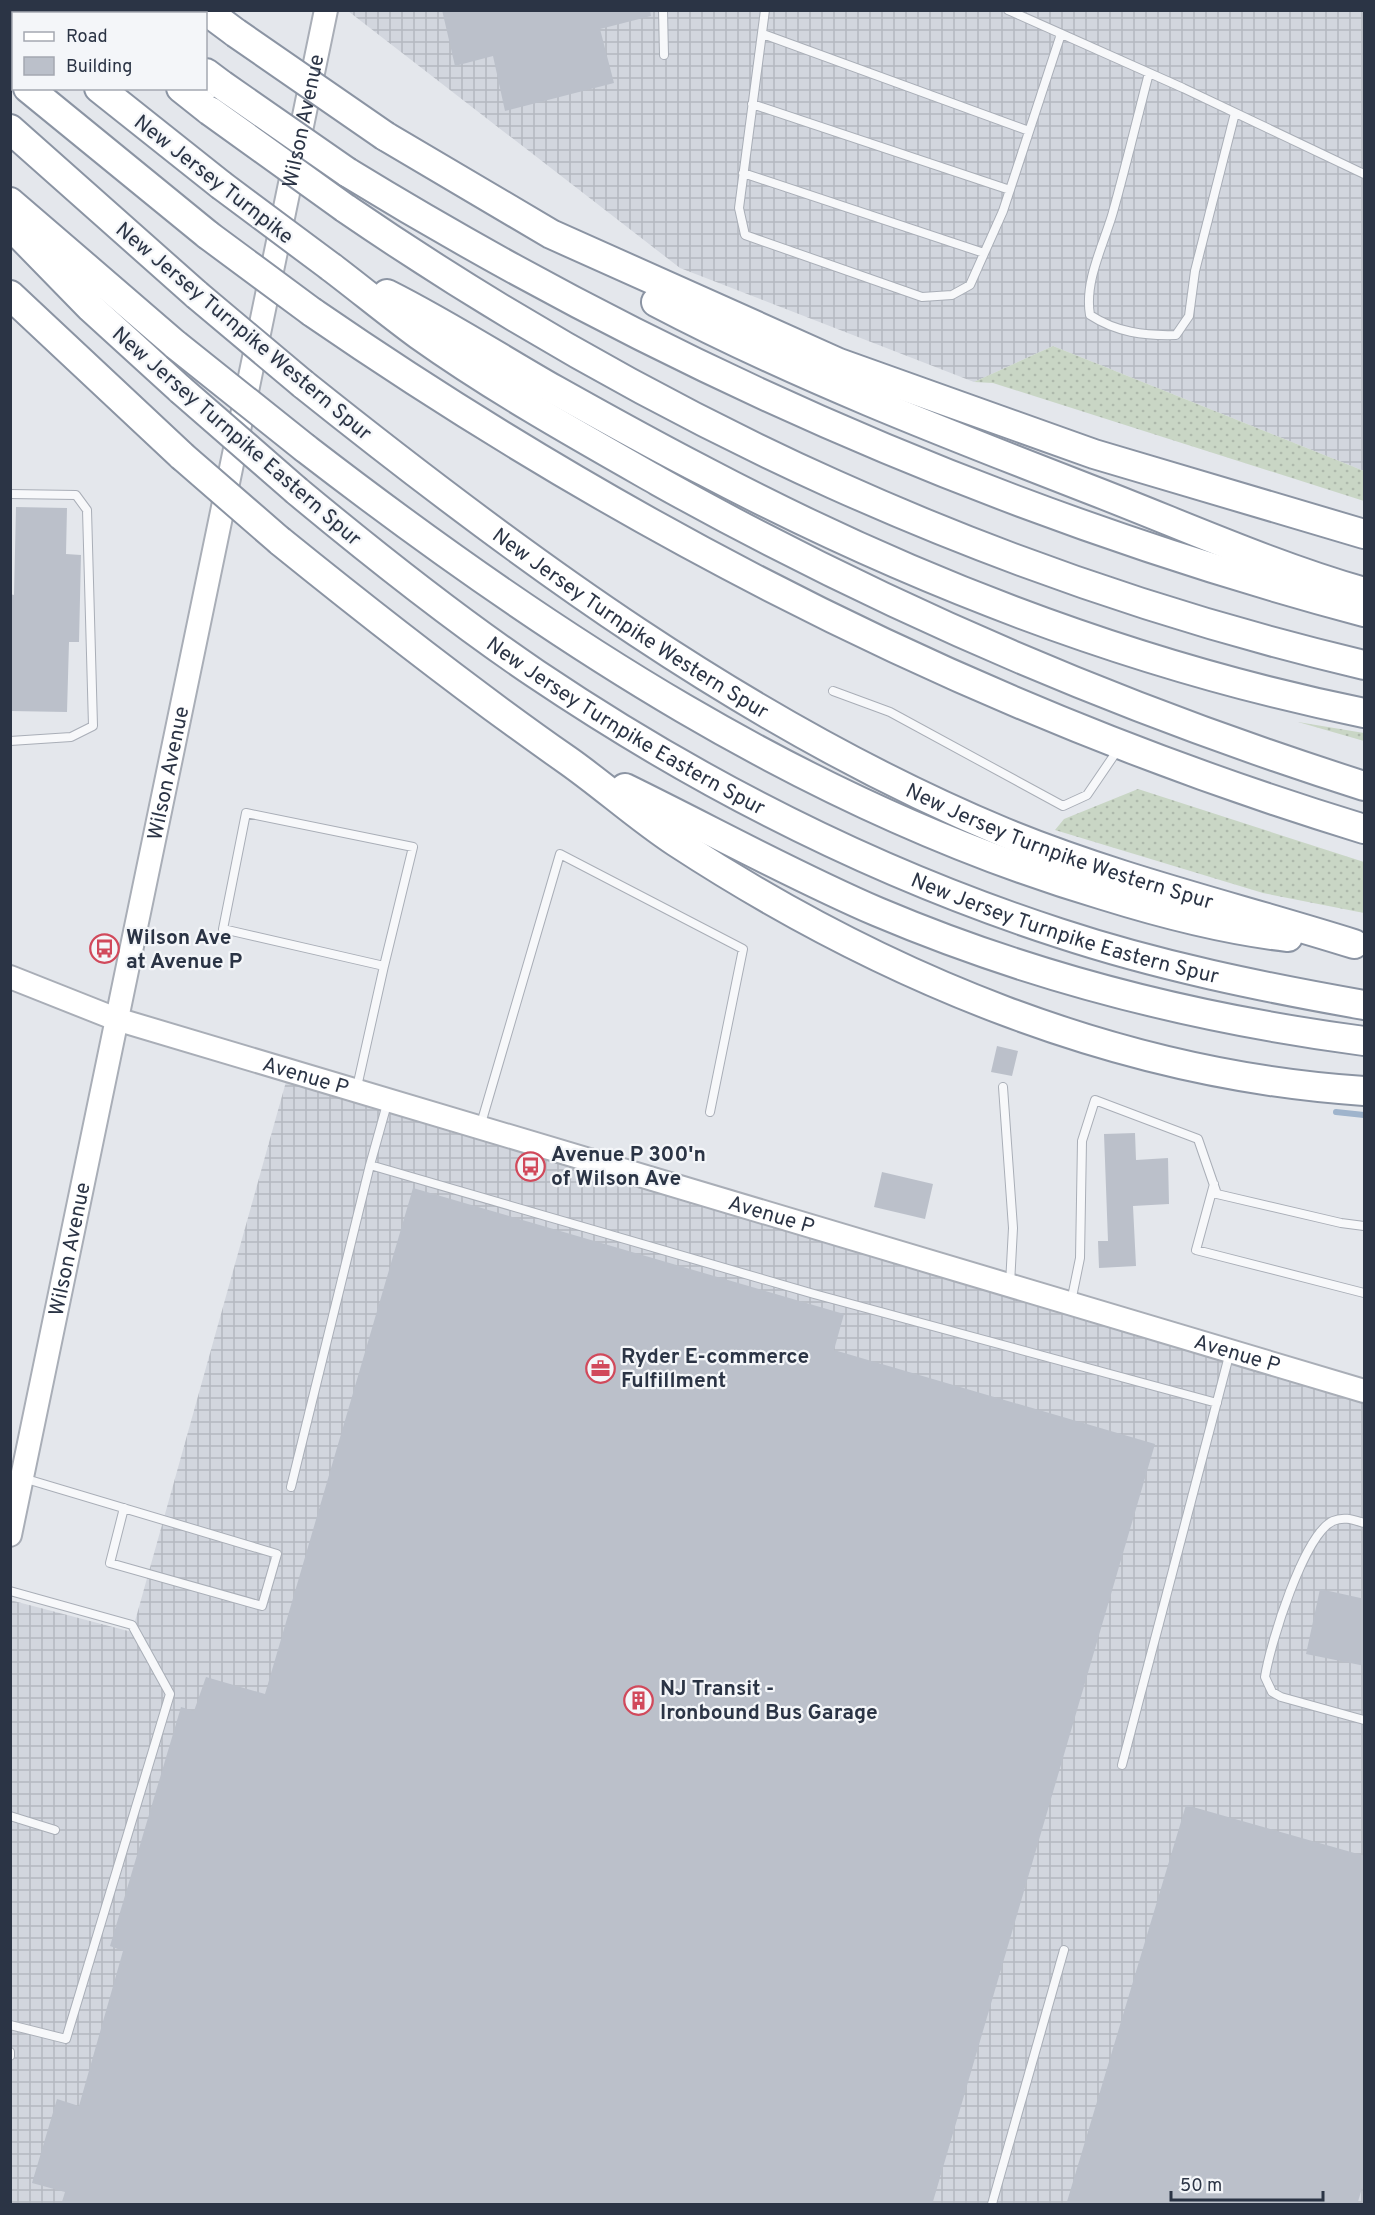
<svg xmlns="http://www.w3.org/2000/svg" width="1375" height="2215" font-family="Overpass,sans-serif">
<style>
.industrial{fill:url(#industrial-grid)}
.grass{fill:url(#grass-dots)}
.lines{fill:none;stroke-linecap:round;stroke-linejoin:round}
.stream{stroke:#9fb4cc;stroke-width:6}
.building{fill:#bbc0ca}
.lane-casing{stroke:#a9aeb7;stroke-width:10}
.secondary-casing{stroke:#a9aeb7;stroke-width:26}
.highway-casing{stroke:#8b94a3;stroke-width:32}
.lane{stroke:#f7f8fa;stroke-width:8}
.secondary{stroke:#fff;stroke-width:22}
.highway{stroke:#fff;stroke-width:28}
.highway-bridge-casing{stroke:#8b94a3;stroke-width:32;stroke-linecap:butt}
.highway-bridge{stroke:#fff;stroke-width:28}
.labels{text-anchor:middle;stroke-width:4.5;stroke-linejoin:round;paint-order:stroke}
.street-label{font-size:21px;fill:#2b3445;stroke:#f4f6f9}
.poi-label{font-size:21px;font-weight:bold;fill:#2b3445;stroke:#f4f6f9;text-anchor:start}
</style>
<defs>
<pattern id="industrial-grid" width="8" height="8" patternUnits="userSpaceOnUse" patternTransform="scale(1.5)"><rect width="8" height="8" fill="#d2d6de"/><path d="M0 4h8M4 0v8" fill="none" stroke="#b4b8c0"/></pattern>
<pattern id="grass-dots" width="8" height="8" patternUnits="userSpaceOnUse" patternTransform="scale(1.5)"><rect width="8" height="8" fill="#c9d6c5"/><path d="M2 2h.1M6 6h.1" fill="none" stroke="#adb8ab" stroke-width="1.8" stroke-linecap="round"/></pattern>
</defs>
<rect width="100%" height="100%" fill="#e4e7ec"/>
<path class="industrial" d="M348,11H1364V471L1053,346L974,382L680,268Z
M289,1071L1364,1388V2204H11L10,1600L132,1632Z"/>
<path class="grass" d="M1053,346L1364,471V501L993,383L974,382Z
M1298,722L1364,733V741Z
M1138,789L1364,862V913L1263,893L1055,830L1064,819Z"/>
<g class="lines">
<path class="stream" d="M1336,1112L1364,1115"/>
</g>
<path class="building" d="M442,10H650L651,16L600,29L614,83L505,111L493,56L455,66Z
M16,507L67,508L66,554L81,555L79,642H69L67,712L10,711V594L14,595Z
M997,1046L1018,1051L1012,1076L991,1072Z
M1135,1133L1136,1160L1168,1158L1169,1204L1133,1206L1136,1266L1099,1268L1098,1241H1108L1104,1134Z
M882,1172L933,1184L925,1219L874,1207Z
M413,1188L844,1314L834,1350L1155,1444L932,2205H61L65,2192L32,2183L57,2099L79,2106L123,1951L110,1946L181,1707L194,1711L206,1677L265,1694Z
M1320,1589L1365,1599V1666L1306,1654Z
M1186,1805L1365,1856V2178L1357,2205H1066Z"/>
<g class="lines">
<defs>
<path id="lane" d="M663,10L664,55
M765,10L739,208L745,235L922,297L952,295L970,285L1003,211L1061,34
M1008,10L1183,88L1364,174
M763,34L1029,131
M1149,73C1137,119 1126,166 1113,212C1104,244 1084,281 1090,315C1116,332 1144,336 1176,335L1189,316L1195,271L1235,113
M752,104L1010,190
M743,173L984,253
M10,494L76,495L87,510L93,726L71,737L10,741
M833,691L890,712L1063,806L1087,795L1119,748
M246,813L413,847L384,966L223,929Z
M357,1087L384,966
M1003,1087L1013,1228L1010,1284
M387,1104L370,1165L814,1294L1217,1403
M480,1127L560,854L743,949L710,1112
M1214,1184L1196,1250L1364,1293
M1071,1302L1080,1258L1082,1141L1095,1100L1198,1139L1217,1194L1341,1223L1364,1226
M23,1478L277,1554L262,1606L110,1563L124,1508
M291,1487L370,1165
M1364,1523C1354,1520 1344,1516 1333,1521C1304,1534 1270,1644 1265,1677L1272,1692L1281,1697L1364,1720
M10,1591L132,1625L170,1694L66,2039L10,2025
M1122,1765L1230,1352
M10,1816L55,1830
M10,2052V2056
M992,2204L1064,1950"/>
<g id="secondary">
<path id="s1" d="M10,977L116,1019L1364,1391"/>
<path id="s2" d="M10,1535L326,10"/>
</g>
<g id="highway">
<path d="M86,10L89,14"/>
<path d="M125,10L129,14"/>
<path d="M205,10L236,33"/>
<path d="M10,12L14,15"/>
<path d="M206,73L222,85"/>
<path d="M28,88L208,235"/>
<path d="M99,88L221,185"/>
<path d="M181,88L210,111"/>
<path d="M10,129L197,295"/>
<path d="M385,136L551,234L839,363L1094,454L1364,534"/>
<path d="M347,172C664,366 1005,516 1364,612"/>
<path d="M10,202L176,345"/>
<path d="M345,208C659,423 994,577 1364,665"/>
<path d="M10,225L91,308L181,390"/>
<path d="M331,267C360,289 389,313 419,335C495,389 577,435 658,481C883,607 1119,708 1364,786"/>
<path d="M387,294C445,323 499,358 555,390C605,418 655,446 706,472C915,582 1134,666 1364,713"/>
<path d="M10,295L182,456"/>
<path d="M656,302C795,375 942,432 1089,489C1180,524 1270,565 1364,592"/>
<path d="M312,312C636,535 987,714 1364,829"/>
<path id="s3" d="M303,384C518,556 747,725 1003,832C1117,879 1236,907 1354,944"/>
<path d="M305,448C546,634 809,808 1103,895C1164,914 1225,930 1288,937"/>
<path id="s4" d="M297,491C374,555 453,618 536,674C698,783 874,873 1059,933C1159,966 1262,987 1364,1005"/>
<path d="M280,541C374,617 468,691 567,760C604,786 638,817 676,842C881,976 1117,1075 1364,1091"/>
<path d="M625,788C709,829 792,875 878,912C1034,978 1197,1019 1364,1041"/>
</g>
</defs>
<use href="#lane" class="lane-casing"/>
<use href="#secondary" class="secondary-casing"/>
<use href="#highway" class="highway-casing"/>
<use href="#lane" class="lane"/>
<use href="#secondary" class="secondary"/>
<use href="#highway" class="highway"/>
<defs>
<path id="highway-bridge" d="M236,33L385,136
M222,85L347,172
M210,111L345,208
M221,185L331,267
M208,235L312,312
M197,295L303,384
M176,345L305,448
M181,390L297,491
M182,456L280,541"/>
</defs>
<use href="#highway-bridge" class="highway-bridge-casing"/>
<use href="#highway-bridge" class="highway-bridge"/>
</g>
<defs>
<symbol id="bus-ring" viewBox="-11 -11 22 22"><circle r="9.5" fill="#f4f6f9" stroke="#d1495b" stroke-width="1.5"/><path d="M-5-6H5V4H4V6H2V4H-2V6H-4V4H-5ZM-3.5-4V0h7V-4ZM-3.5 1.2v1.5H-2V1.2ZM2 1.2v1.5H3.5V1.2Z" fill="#d1495b"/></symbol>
<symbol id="office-ring" viewBox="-11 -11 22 22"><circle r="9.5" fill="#f4f6f9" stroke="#d1495b" stroke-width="1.5"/><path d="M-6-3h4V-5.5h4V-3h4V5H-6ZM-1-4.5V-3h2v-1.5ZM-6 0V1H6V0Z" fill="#d1495b"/></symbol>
<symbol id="building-ring" viewBox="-11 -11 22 22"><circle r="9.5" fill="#f4f6f9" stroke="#d1495b" stroke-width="1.5"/><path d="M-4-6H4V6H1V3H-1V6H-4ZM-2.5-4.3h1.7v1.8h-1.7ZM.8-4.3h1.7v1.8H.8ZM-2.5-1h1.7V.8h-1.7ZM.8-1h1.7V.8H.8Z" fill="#d1495b"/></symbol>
</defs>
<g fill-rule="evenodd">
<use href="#bus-ring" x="88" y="932" width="33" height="33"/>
<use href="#bus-ring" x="514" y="1150" width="33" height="33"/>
<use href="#office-ring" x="584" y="1352" width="33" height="33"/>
<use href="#building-ring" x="622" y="1684" width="33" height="33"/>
</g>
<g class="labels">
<g class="street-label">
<text dy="7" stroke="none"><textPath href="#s2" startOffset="1444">Wilson Avenue</textPath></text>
<text transform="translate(214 179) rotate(38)" y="7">New Jersey Turnpike</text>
<text transform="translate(244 331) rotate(40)" y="7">New Jersey Turnpike Western Spur</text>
<text transform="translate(237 436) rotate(41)" y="7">New Jersey Turnpike Eastern Spur</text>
<text dy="7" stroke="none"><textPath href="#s3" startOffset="406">New Jersey Turnpike Western Spur</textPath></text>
<text dy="7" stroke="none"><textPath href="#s4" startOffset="405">New Jersey Turnpike Eastern Spur</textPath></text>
<text dy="7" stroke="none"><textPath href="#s2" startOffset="778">Wilson Avenue</textPath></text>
<text dy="7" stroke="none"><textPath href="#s3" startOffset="892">New Jersey Turnpike Western Spur</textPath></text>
<text dy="7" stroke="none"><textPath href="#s4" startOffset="891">New Jersey Turnpike Eastern Spur</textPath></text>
<text dy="7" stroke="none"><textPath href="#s1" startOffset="312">Avenue P</textPath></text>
<text dy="7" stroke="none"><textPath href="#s1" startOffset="798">Avenue P</textPath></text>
<text dy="7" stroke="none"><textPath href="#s2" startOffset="292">Wilson Avenue</textPath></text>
<text dy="7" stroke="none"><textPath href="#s1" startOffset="1284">Avenue P</textPath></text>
</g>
<g class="poi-label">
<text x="126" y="944">Wilson Ave<tspan x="126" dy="24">at Avenue P</tspan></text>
<text x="551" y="1161">Avenue P 300'n<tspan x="551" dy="24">of Wilson Ave</tspan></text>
<text x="621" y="1363">Ryder E-commerce<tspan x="621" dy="24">Fulfillment</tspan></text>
<text x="660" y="1695">NJ Transit -<tspan x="660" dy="24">Ironbound Bus Garage</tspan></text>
</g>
</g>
<rect width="1375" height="2215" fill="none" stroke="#2b3445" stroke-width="24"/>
<rect x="12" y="12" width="195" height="78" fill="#f4f6f9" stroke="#a4a8b1" stroke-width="1.5"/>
<rect x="24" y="32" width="30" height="9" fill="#ffffff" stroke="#a4a8b1" stroke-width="1.5"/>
<text x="66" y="42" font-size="18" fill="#2b3445">Road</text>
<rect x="24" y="57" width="30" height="18" fill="#bbc0ca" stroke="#a4a8b1" stroke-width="1.5"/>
<text x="66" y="72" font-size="18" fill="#2b3445">Building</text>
<path d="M1171 2191v9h152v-9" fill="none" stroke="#2b3445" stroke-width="3"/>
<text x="1180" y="2191" font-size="18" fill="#2b3445" stroke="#f4f6f9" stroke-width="4.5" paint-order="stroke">50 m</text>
</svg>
